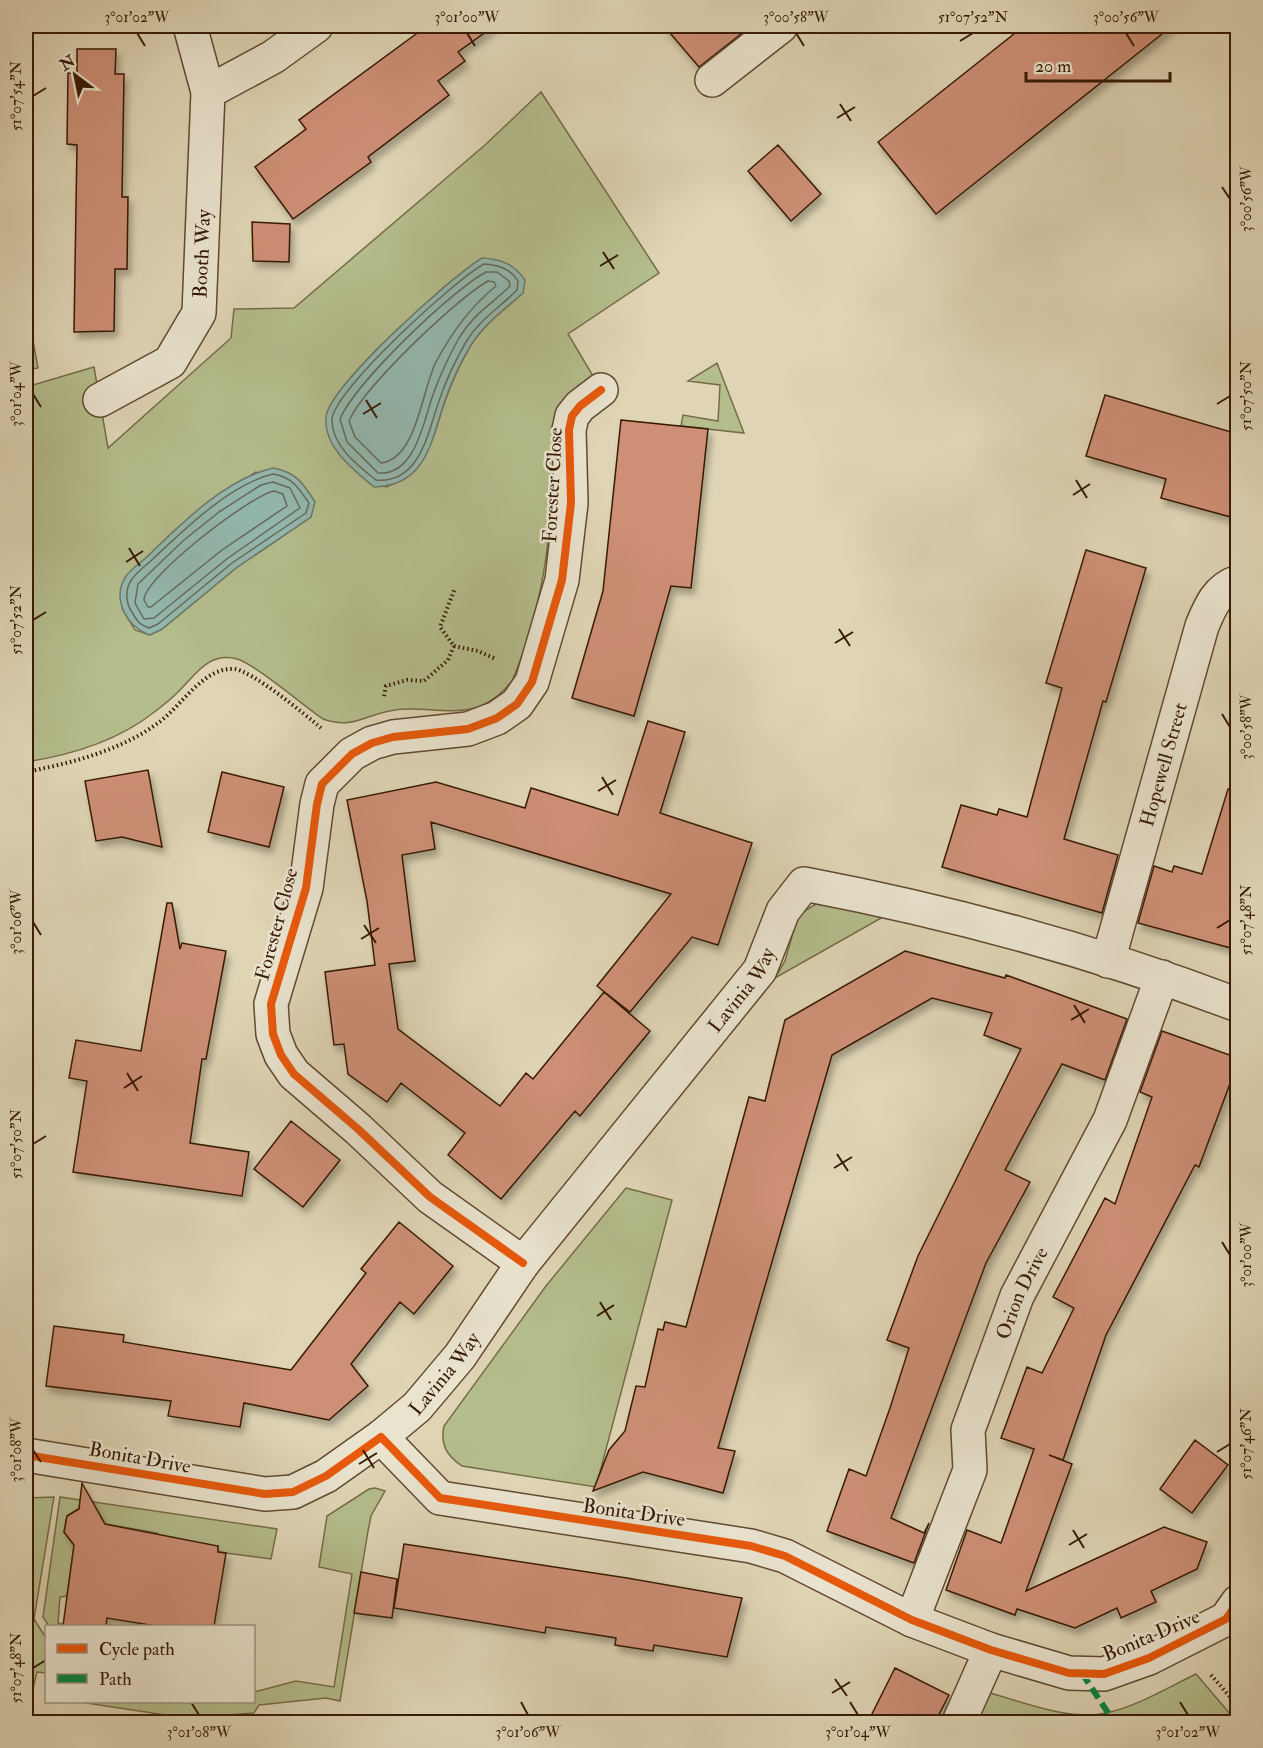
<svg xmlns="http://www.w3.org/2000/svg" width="1263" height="1748" font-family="'IM FELL Double Pica',serif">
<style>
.green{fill:#b4bd8c;stroke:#766c48;stroke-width:1.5;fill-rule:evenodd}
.water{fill:#93b8af;stroke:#6e796b;stroke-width:1.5}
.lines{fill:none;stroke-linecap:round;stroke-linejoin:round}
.shore{stroke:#65695a;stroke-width:1.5}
.building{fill:#cd8f76;stroke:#371a05;stroke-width:1.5;filter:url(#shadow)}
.minor-casing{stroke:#614931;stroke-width:36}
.path{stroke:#371a05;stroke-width:4;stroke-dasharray:1.5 3;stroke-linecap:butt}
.minor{stroke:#eae4cf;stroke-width:33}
.quiet{stroke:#00873e;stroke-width:6;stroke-dasharray:12 6;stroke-linecap:butt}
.cycleway-casing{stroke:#eae4cf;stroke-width:11}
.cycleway{stroke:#e8590c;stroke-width:8}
.ticks{fill:none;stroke:#371a05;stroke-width:2}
.labels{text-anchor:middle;stroke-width:5;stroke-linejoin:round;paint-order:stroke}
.street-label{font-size:20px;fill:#371a05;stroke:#eae4cf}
.neatline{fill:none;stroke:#371a05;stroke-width:2}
.ticks-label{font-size:15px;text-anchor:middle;fill:#371a05}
</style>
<defs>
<filter id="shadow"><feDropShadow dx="3.5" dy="6" stdDeviation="3" flood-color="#0004"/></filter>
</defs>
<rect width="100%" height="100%" fill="#dfd5b5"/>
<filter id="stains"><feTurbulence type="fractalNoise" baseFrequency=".00333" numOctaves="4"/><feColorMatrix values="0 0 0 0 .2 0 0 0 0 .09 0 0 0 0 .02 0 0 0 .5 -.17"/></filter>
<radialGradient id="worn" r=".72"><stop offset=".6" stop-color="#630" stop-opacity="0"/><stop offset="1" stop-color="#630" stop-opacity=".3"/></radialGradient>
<path class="green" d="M541,92L659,273L568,334L593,376C573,388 562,403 553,424C555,512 547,599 512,681C503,692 489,704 474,708C448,715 421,706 395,710C365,714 354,730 323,719C304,706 255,664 237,659C208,651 195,676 177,693C170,700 161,707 153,713C116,742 71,755 26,762V387L94,367L108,448L231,338L234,309L294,308L485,145ZM445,286L523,293C504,310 485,323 471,345C460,364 451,383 444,404C432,441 427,471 386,487L335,398L376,350ZM256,472L311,517L236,568L162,629L150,635L135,630L122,608L126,577L175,530L211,501Z
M26,303L38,368L26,370Z
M717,363L744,433L681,426L683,415L718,421L720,385L688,381Z
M826,903L883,917L775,978L785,961L798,915L816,904Z
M626,1188L672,1200L596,1487L462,1466C447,1456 440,1445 444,1426L546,1286Z
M375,1488L385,1491L371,1516L368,1531L340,1701L326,1698L259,1705L254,1713L185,1718L80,1702H254V1692L296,1681L334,1687L352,1574L319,1567L327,1516L369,1489Z
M54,1497L34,1619L46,1638V1673L37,1672L32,1693L26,1692V1498Z
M60,1497L277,1529L271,1559L218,1552V1546L157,1542L158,1533L105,1524L98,1512L79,1508L67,1516L64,1532L74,1545L67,1596L60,1597L58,1623L62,1624L61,1626H49L43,1617Z
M1196,1674L1237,1722H974L987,1692C1023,1702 1069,1721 1106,1713C1138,1706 1167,1688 1196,1674Z"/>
<path class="water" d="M482,258C501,259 514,264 525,280L523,293C504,310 485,323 471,345C460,363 451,383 444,403C431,442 426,486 374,487C354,470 323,447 326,417C329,386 452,276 482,258Z
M273,468C296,472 303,483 315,502L311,517L236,568L162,629L150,635C127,627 111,599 126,576C132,568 143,561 150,554C184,521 226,479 273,468Z"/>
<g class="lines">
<path class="shore" d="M484,264C498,265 510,268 518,281L517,290C499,308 479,320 466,342C455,361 446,380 439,401C428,432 420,484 376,480C358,466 331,445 332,419C334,390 456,279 484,264Z
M486,272H497L509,281L510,286C491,305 474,313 459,338C449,356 441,373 434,392C424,417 417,476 378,473L347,442L340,419C355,383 451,291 486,272Z
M488,281L494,282L496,286C470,307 452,332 436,362C422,389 417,459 381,463L355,437L349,421C363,388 456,299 488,281Z
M273,474C292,477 298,487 309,503L306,513L232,563L158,624L149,628C140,625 138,622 133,614C126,604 124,590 132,579C138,571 148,564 156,556C187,527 231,484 273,474Z
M273,482L290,488L300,508L228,558L154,618L144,619L135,603L138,584L184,540L219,512L261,485Z
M274,491L283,494L287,506L222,550L151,607H148L144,600C144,577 250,496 274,491Z"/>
</g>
<path class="building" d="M427,26H494L458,52L465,61L438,81L449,95L368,157L371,162L293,219L255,167L306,129L299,120Z
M664,26H751L699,67Z
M1024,26H1172L936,214L878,142Z
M77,49H116L115,74H124L122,197H128L127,269H115L114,331L74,332L77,145L67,144L68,73L77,74Z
M778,145L821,194L791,221L748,171Z
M252,222L290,224L289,262L253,261Z
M1105,395L1238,434V519L1161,498L1166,479L1086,456Z
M621,420L708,429L691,588L671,586L634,716L572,698L603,591Z
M1086,550L1146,568L1106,702L1103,701L1064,839L1118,855L1102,913L942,867L961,805L997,815L999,809L1027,817L1062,688L1046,683Z
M648,721L685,732L660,813L752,843L718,945L692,937L630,1012L597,986L671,894L431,822L435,849L402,855L415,961L389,964L398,1029L500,1106L526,1073L533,1079L604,992L650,1031L580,1116L575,1111L501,1199L448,1155L465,1133L401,1083L387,1102L348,1074L344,1044L334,1045L325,972L375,965L367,901L347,800L436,782L525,808L531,788L618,815Z
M148,770L162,847L122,837L96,841L85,781Z
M222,772L284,787L269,847L208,832Z
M1228,789L1238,791V950L1138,923L1154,866L1172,872L1174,866L1202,874Z
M167,903H172L180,949L182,943L226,951L206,1059H202L190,1143L249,1152L242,1196L73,1172L87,1081L69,1078L76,1040L141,1051Z
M905,951L1005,978L1006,975L1127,1019L1105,1080L1062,1064L1005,1170L1030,1182L986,1263L891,1518L924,1533L929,1523L914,1563L827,1531L849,1469L866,1476L890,1408L909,1348L887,1340L918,1256L1021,1049L984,1035L992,1013L932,998L832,1055L718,1448L735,1451L723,1493L643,1472L593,1491L609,1450L625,1431L636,1386L645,1387L658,1329L663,1330L665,1322L686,1327L749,1097L765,1101L785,1020Z
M1162,1031L1238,1058V1062L1199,1167L1195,1165L1106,1335L1063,1460L1049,1455L1072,1464L1026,1591L1164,1527L1207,1542L1197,1569L1151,1591L1156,1602L1121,1618L1117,1608L1075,1628L1017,1609L1015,1615L946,1590L967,1530L1001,1543L1034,1449L1001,1438L1027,1367L1042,1373L1074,1308L1053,1297L1105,1198L1115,1204L1152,1097L1140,1092Z
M291,1121L340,1160L303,1207L254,1169Z
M399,1222L453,1266L414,1314L400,1302L351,1364L368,1386L329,1420L244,1403L240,1427L168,1416L171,1401L46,1386L54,1326L124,1335L123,1342L291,1370L366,1273L361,1269Z
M1195,1440L1228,1465L1192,1513L1160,1489Z
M82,1483L105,1524L218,1546V1552L226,1553L214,1626H156L107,1618L106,1626H63L74,1545L64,1532L67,1516L79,1509Z
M404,1544L627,1578L742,1598L727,1657L654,1645L653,1651L615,1645L616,1638L546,1627L545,1633L394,1608Z
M361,1572L397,1579L392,1618L354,1613Z
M895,1668L949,1695L935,1722H868Z"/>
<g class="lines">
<defs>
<g id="minor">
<path d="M712,80L781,26"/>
<path d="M208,92L273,57L316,26"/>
<path id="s1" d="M100,400L170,362L199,313L208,92L190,26"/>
<path id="s2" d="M1108,961L1202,626C1210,607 1217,589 1238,582"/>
<path d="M523,1263L430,1197L358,1129L294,1074L281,1055L273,1034L271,1004L306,888L317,804L322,784L352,754L372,743L393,737L468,729L497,718L517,704L532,682L562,580L571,503L569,430L572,416L580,406L601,390"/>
<path id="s3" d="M381,1437L417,1407L460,1356L523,1263L760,970L783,911L804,884C951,912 1098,952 1238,1005"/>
<path d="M26,1455L265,1494L293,1492L326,1476L381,1437L440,1498L751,1546L785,1556L912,1620L991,1650L1069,1673L1104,1674L1149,1658L1226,1619L1238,1602"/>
<path id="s4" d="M912,1620L970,1470L968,1430L1017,1296L1110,1120L1162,977"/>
<path d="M959,1722L991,1650"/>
</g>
</defs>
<use href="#minor" class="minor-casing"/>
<path class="path" d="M454,646L478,651L496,659
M384,696L386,686L407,680L424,681L448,660L454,646L440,627L455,588
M26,772C71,763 120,751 158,723C181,707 203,667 234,669C251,670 306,715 321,728
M1211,1675L1238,1706"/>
<use href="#minor" class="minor"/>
<path class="quiet" d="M1082,1673L1114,1722"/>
<defs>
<path id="cycleway" d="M523,1263L430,1197L358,1129L294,1074L281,1055L273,1034L271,1004L306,888L317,804L322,784L352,754L372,743L393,737L468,729L497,718L517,704L532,682L562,580L571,503L569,430L572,416L580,406L601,390
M26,1455L265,1494L293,1492L326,1476L381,1437L440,1498L751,1546L785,1556L912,1620L991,1650L1069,1673L1104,1674L1149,1658L1226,1619L1238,1602"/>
</defs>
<use href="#cycleway" class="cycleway-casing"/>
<use href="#cycleway" class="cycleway"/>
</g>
<path class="ticks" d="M137,33L145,46M467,33L475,46M796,33L804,46M1126,33L1134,46M960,41L973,33M33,96L46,88M840,104L851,121M837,118L855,107M1222,187L1230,199M603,252L614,269M600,266L618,255M33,394L41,407M366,400L377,418M1217,404L1230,396M363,414L381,403M1076,480L1087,498M1073,495L1090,484M129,548L140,566M126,562L143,551M33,620L46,612M839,629L850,646M835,643L853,632M1222,714L1230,727M602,777L613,795M598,791L616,780M33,922L41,935M364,925L376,943M1217,928L1230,920M361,939L379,928M1074,1005L1085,1023M1071,1020L1089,1009M127,1073L138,1091M124,1088L142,1076M33,1144L46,1136M837,1154L848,1171M834,1168L852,1157M1222,1242L1230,1255M600,1302L611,1320M597,1316L614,1305M33,1450L41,1462M363,1450L374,1468M1217,1452L1230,1444M359,1464L377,1453M1073,1530L1084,1548M1069,1545L1087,1534M33,1668L46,1660M835,1679L847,1696M832,1693L850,1682M191,1702L199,1715M521,1702L528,1715M850,1702L858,1715M1180,1702L1188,1715"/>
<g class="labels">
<g class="street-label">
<text dy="7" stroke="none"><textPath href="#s1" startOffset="196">Booth Way</textPath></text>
<text transform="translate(552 485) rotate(-87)" y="7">Forester Close</text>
<text dy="7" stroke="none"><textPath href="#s2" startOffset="204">Hopewell Street</textPath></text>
<text transform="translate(276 924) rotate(-75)" y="7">Forester Close</text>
<text dy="7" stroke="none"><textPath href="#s3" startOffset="576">Lavinia Way</textPath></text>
<text dy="7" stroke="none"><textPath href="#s4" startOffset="348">Orion Drive</textPath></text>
<text dy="7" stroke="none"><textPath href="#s3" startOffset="90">Lavinia Way</textPath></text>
<text transform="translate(140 1457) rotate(10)" y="7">Bonita Drive</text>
<text transform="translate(634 1512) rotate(8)" y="7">Bonita Drive</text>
<text transform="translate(1151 1635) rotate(-23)" y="7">Bonita Drive</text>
</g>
</g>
<rect width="1263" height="1748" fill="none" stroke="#dfd5b5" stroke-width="66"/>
<rect x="45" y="1625" width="210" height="78" fill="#eae4cf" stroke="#a2937e" stroke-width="1.5"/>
<rect x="57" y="1644" width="30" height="9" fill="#e8590c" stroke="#a2937e" stroke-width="1.5"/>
<text x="99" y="1655" font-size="18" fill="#371a05">Cycle path</text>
<rect x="57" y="1674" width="30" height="9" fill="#00873e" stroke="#a2937e" stroke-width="1.5"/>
<text x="99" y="1685" font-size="18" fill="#371a05">Path</text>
<g transform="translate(75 75) rotate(328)" stroke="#eae4cf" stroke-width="4.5" paint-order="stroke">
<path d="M0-4.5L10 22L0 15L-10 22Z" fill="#371a05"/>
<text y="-9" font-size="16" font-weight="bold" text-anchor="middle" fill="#371a05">N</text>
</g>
<path d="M1026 72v9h144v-9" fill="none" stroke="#371a05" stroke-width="3"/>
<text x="1035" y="72" font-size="18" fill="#371a05" stroke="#eae4cf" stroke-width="4.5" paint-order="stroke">20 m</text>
<rect x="33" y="33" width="1197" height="1682" class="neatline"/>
<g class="ticks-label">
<text x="137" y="22">3°01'02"W</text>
<text x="467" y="22">3°01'00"W</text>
<text x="796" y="22">3°00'58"W</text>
<text x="973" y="22">51°07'52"N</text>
<text x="1126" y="22">3°00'56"W</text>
<text transform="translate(16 96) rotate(-90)" y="5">51°07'54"N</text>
<text transform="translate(1246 199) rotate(-90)" y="5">3°00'56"W</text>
<text transform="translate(16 394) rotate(-90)" y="5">3°01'04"W</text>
<text transform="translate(1246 396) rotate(-90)" y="5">51°07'50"N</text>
<text transform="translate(16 620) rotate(-90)" y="5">51°07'52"N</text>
<text transform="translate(1246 727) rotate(-90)" y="5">3°00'58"W</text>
<text transform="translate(1246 920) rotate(-90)" y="5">51°07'48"N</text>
<text transform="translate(16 922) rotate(-90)" y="5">3°01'06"W</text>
<text transform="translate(16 1144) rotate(-90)" y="5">51°07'50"N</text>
<text transform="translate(1246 1255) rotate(-90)" y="5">3°01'00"W</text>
<text transform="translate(1246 1444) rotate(-90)" y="5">51°07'46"N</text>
<text transform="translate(16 1450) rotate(-90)" y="5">3°01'08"W</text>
<text transform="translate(16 1668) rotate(-90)" y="5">51°07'48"N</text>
<text x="199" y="1737">3°01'08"W</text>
<text x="528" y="1737">3°01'06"W</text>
<text x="858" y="1737">3°01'04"W</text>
<text x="1188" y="1737">3°01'02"W</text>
</g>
<rect width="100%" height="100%" filter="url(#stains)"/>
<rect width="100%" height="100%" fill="url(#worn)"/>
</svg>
